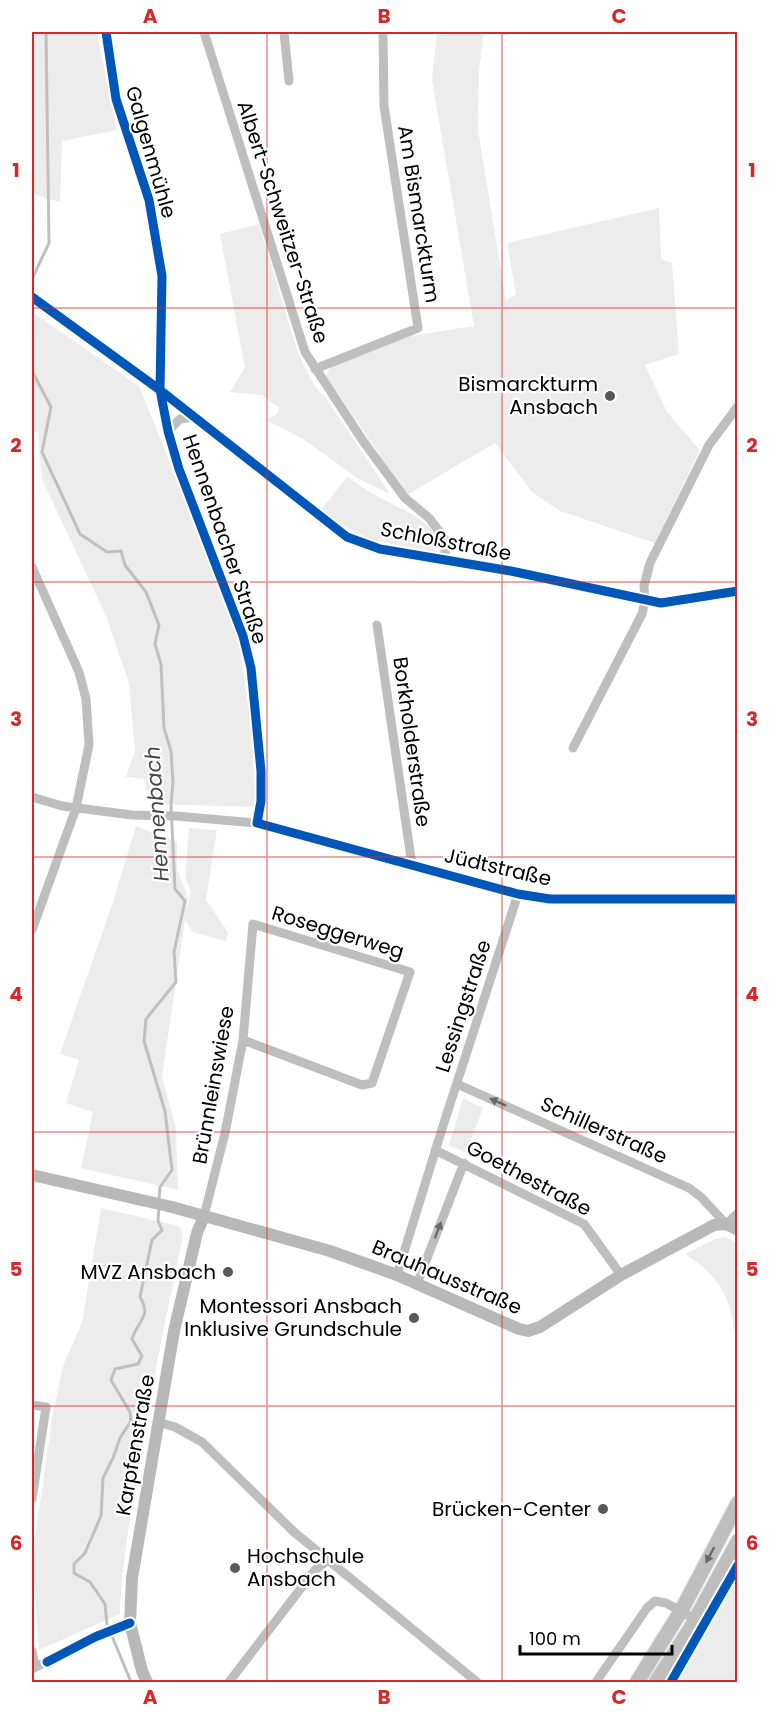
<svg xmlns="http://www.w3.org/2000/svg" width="769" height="1714" font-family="Poppins,sans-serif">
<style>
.green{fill:#ececec}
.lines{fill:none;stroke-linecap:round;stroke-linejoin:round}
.stream{stroke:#bfbfbf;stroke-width:3}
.primary-casing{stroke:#dbdbdb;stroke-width:16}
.street{stroke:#bebebe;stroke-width:9}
.secondary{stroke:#b8b8b8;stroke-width:12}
.primary{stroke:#bebebe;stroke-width:14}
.cycleway-casing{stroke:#fff;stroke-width:13}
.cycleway{stroke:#0057b8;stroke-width:9}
.oneway{fill:#686868}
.grid{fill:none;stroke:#d62828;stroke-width:1.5;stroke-opacity:0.55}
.poi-dot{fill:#595959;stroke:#fff;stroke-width:2}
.labels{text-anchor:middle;stroke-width:4.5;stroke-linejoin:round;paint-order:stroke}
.street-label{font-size:20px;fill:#000;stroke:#fff}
.poi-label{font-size:20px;fill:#000;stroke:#fff;text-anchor:end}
.water-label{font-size:21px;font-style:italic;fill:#444;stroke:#fff}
.neatline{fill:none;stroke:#d62828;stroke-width:2}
.grid-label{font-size:20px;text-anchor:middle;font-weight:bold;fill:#d62828}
</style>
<rect width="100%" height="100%" fill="#fff"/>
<path class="green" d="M32,32H98V39L117,130L62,141L60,202L32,194Z
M437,32H484L479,71L478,130L506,301L516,294L507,243L659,208L661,259L672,263L679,354L645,365L667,412L700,450L655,543L560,511L532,492L495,443L407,495L326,376L331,367L410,336L474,326L432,80Z
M259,224L297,350C304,365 311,381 321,394L324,395L390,494L359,479L303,439L266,420L277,414L279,408L262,395L230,392L245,367L220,234Z
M32,312L139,386L236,626L251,722L256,807L155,804V790H145L146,779L126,777L135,751L129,683L106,616L42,479L38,432L32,431Z
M347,477C356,483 365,489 375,495C394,506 431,519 439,541L436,547L430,552L369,539L340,524L321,510Z
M136,826L177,842V869L188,898L187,910L191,891L185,877L189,828L217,830L206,900L228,932L226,941L192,932L185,919L162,1077L176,1128L178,1190L81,1168L93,1112L66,1103L79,1060L60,1054L113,902Z
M463,1098L483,1108L466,1153L449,1145Z
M101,1208L179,1226L183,1235C166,1317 149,1399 136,1483C129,1527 121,1570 120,1614L39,1650L32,1559L53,1413L63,1366L82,1323Z
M725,1237L732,1240L737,1245V1336L735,1335C731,1297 718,1275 685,1254L715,1239Z
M737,1576V1682H677Z"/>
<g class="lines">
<path class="stream" d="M32,279L49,243L46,32
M32,371L51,407L42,452L80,534L107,552L121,551L125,565L146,592L159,625L155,644L161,664L164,728L171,751L173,782L171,805L175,889L185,901L174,952L176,982L146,1019L144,1041L165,1111L172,1170L160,1187L159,1200
M131,1682L107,1624L105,1604L90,1582L74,1573V1564L85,1553L101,1516L103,1478L113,1458L120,1438L131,1421L130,1412L111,1380L115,1369L138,1364L142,1356L132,1339C138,1320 152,1317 140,1297L152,1240L162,1230L158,1221L159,1207"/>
<defs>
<path id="primary" d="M637,1682L681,1611L738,1503
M656,1682L690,1629L738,1541"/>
</defs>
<use href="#primary" class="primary-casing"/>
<path class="street" d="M106,32L116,99L149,200L162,276L160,390L168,431L179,469L243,636L251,668L261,771V801L257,823
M204,32L305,352L363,441L405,498L429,518L445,539V560
M284,32L289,81
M32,297L160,390L347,537L380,549L511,571L661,603L738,591
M315,369L418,328L384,106L383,32
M168,431L180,419L194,417
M32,567L79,672L86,699L89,745L76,808L32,930
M377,625L412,865
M573,748L642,614L645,601L644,586L650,563L709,445L738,406
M32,797L62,806L132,815L176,816L257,823L518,894L550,899H738
M457,1084L689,1188L701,1197L726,1224L738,1213
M435,1150L584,1224L621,1275
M204,1216L225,1133L243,1040L253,924L410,972L372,1083L362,1085L243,1040
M397,1275L442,1129L518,894
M417,1284L464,1163
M32,1405L46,1407L32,1499
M158,1422L175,1427L202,1442L294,1532L477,1682
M32,1651L35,1667
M32,1669L103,1633L130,1623
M229,1682L315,1570L327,1561
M596,1682L647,1608L655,1601L666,1603L695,1619"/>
<path class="secondary" d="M32,1175L172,1207L330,1251L397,1275L519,1329L528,1331L540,1327L621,1275L714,1225L726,1224L738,1230
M147,1682L142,1671L130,1623L132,1578L174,1331L197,1233L204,1216"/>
<use href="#primary" class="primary"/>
<defs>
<path id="cycleway" d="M106,32L116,99L149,200L162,276L160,390L168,431L179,469L243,636L251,668L261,771V801L257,823L518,894L550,899H738
M32,297L160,390L347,537L380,549L511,571L661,603L738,591
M47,1662L95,1637L130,1623
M671,1682L738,1565"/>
</defs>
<use href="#cycleway" class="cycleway-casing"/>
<use href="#cycleway" class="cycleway"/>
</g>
<defs><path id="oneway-solid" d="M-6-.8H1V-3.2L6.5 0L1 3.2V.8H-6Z" transform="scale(1.5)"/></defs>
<g class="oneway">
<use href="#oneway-solid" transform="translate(498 1102) rotate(-156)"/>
<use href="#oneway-solid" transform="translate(438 1230) rotate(-69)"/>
<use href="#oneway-solid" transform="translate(710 1555) rotate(118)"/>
</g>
<path class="grid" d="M267,32V1682M502,32V1682M32,308H738M32,582H738M32,857H738M32,1132H738M32,1406H738"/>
<g class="poi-dot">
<circle cx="610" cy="396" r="6"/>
<circle cx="228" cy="1272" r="6"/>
<circle cx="414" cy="1318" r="6"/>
<circle cx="603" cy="1509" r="6"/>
<circle cx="235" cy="1568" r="6"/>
</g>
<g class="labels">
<g class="street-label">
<text transform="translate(151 152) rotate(74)" y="7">Galgenmühle</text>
<text transform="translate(419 214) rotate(81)" y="7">Am Bismarckturm</text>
<text transform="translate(283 222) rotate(72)" y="7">Albert-Schweitzer-Straße</text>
<text transform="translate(225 539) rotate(71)" y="7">Hennenbacher Straße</text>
<text transform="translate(446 541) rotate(11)" y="7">Schloßstraße</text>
<text transform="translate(412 742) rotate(82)" y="7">Borkholderstraße</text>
<text transform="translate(498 867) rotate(13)" y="7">Jüdtstraße</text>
<text transform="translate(338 932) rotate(17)" y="7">Roseggerweg</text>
<text transform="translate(463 1006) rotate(-72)" y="7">Lessingstraße</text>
<text transform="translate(213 1085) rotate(-80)" y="7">Brünnleinswiese</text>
<text transform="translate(604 1130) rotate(24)" y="7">Schillerstraße</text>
<text transform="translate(529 1178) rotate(28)" y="7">Goethestraße</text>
<text transform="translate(447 1277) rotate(23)" y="7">Brauhausstraße</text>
<text transform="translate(135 1445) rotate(-80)" y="7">Karpfenstraße</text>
</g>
<g class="poi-label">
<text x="598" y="391">Bismarckturm<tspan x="598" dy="23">Ansbach</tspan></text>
<text x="216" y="1279">MVZ Ansbach</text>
<text x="402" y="1313">Montessori Ansbach<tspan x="402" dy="23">Inklusive Grundschule</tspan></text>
<text x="591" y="1516">Brücken-Center</text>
<text x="247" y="1563" text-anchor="start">Hochschule<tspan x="247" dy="23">Ansbach</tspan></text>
</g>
<g class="water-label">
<text transform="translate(157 814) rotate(-94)" y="7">Hennenbach</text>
</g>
</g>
<rect width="769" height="1714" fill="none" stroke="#ffffff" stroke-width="66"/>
<path d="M520 1645v9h152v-9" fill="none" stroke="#000000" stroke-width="3"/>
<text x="529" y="1645" font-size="18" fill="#000000" stroke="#ffffff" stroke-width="4.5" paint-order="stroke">100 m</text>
<rect x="33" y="33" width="703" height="1648" class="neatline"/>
<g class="grid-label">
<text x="150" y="23">A</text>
<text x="384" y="23">B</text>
<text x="619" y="23">C</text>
<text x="16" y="177">1</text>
<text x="752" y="177">1</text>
<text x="16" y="452">2</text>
<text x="752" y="452">2</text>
<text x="16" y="726">3</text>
<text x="752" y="726">3</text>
<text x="16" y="1001">4</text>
<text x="752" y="1001">4</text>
<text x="16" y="1276">5</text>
<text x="752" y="1276">5</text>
<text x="16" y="1550">6</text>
<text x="752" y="1550">6</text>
<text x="150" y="1704">A</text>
<text x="384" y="1704">B</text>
<text x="619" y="1704">C</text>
</g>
</svg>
